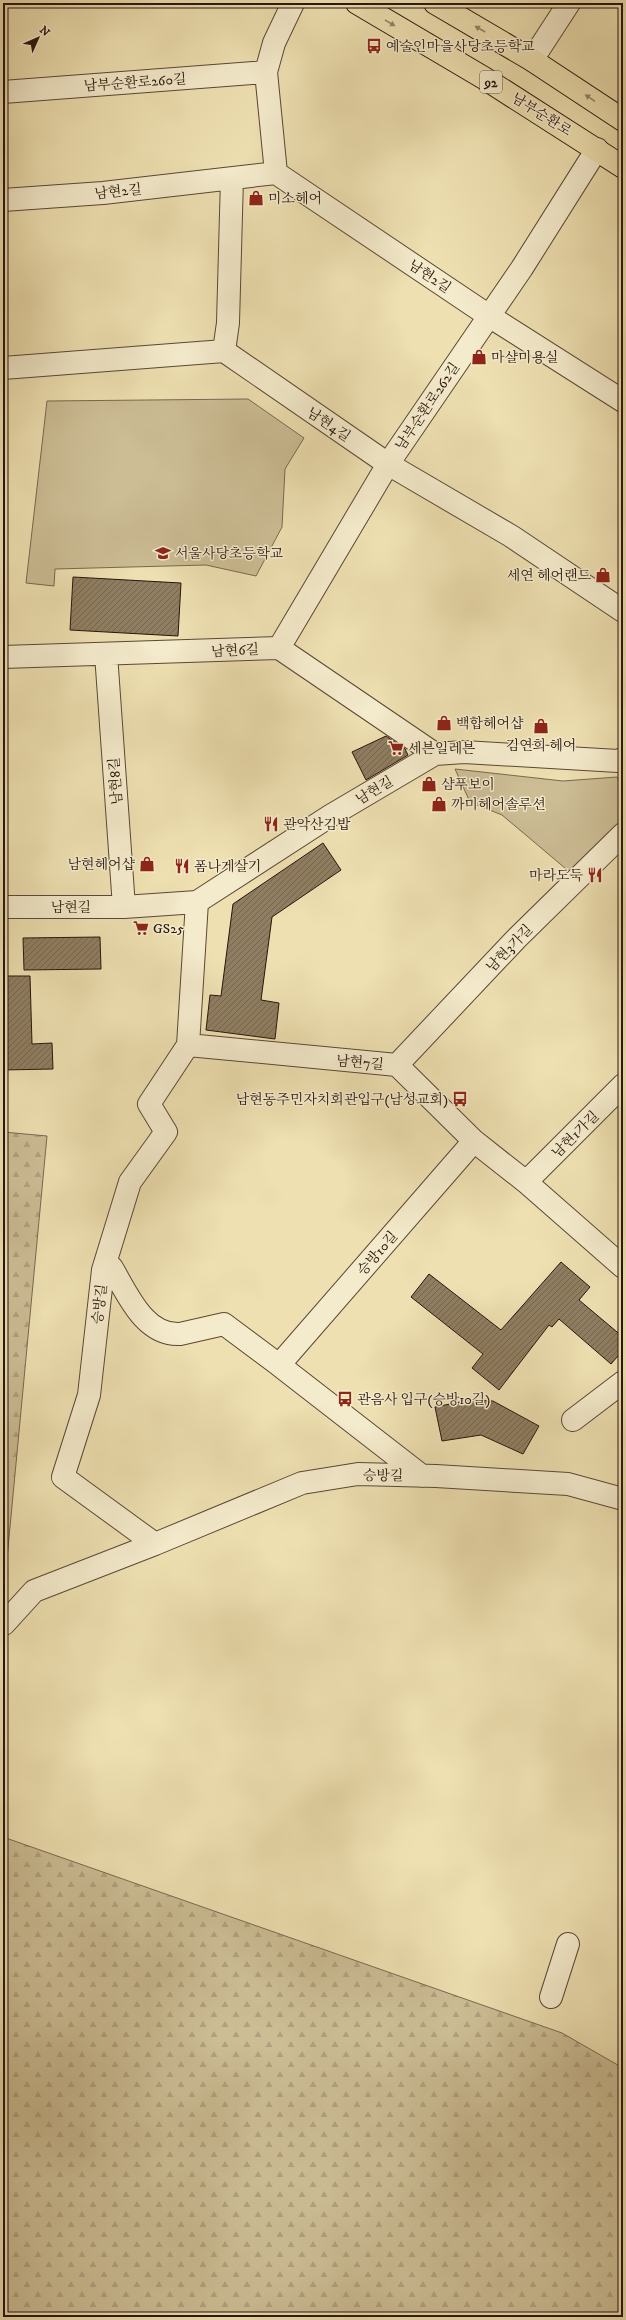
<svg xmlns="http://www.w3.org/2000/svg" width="626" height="2320" font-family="'IM FELL DW Pica','Noto Serif KR',serif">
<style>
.forest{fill:url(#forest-firs);stroke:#7a6850}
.park{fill:#ccbd95;stroke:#7a6850}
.building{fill:url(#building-hatch);stroke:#28140c}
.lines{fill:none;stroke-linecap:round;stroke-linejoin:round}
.minor-casing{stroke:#5a4735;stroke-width:24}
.major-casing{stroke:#28140c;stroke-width:24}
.minor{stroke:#f4ebcc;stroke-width:22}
.major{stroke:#eee0b1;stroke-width:22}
.oneway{fill:#958467}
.labels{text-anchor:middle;stroke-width:3;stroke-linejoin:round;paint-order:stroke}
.shield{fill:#f4ebcc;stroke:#655446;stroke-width:1}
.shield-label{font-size:13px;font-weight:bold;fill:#28140c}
.poi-label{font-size:14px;fill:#28140c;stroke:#f4ebcc;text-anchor:start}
.street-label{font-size:14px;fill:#28140c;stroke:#f4ebcc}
</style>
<defs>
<pattern id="forest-firs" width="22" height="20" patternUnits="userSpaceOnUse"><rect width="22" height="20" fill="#ccbd95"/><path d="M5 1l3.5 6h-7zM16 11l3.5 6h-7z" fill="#afa27f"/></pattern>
<pattern id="building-hatch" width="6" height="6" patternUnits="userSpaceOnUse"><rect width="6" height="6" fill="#8f7e62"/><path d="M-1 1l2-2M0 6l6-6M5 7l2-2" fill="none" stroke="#75664f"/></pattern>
</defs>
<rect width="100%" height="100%" fill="#eee0b1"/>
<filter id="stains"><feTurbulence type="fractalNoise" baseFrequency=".005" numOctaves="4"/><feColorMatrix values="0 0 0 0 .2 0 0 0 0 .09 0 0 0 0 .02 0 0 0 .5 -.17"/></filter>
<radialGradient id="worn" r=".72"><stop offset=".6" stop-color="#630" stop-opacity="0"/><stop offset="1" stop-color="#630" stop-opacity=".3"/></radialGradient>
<path class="forest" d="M3,1132L47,1136L3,1601Z
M3,1837L562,2033L623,2068V2317H3Z"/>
<path class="park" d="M248,399L304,438L285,469L282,527L256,576L206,565L55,569L54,586L26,583L47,401Z
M455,769L563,781L617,777L623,790V825L572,874L502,815L470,802Z"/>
<path class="building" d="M73,577L181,583L178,636L70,630Z
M386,736L405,749L408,755L366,780L352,752Z
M323,843L341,870L272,917L261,1000L279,1003L275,1039L206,1030L210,995L221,996L233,904Z
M100,937L101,969L24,970L23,938Z
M3,976H30L32,1044L52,1043L53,1069L3,1070Z
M561,1262L590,1287L579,1300L623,1337V1350L611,1364L559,1319L552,1327L549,1325L499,1390L472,1368L483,1354L411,1297L429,1274L501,1330Z
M470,1400L493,1401L539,1426L523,1454L481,1435L442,1441L435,1407Z"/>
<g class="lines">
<defs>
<path id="minor" d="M532,60L569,3
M266,72L276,173
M3,92L266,72L274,43L293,3
M3,200L103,193L276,173L489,316L623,401
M224,351L228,323L232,178
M3,368L224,351L388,464L511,536L623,611
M279,648L388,464L522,268L597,149
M106,654L124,907
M3,657L279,648L435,754
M197,902L188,1045L397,1065L474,1141L526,1182L623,1267
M3,907H124L197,902L330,816L435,754L464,752L618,761L623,759
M397,1065L516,939L623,834
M526,1182L623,1085
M112,1268C127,1293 144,1336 180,1334L224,1324L279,1365
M573,1420L623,1382
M422,1476L279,1365L474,1141
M155,1544L63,1477L89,1395L103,1270L130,1182L166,1132L149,1104L188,1045
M4,1624L34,1591L155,1544L302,1483L358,1474L436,1476L568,1484L623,1499
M551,1997L568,1944"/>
<path id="major" d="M357,3L484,78L623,167
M435,3L532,60L623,120"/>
</defs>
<use href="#minor" class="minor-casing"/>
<use href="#major" class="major-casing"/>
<use href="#minor" class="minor"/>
<use href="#major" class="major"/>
</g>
<defs><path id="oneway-solid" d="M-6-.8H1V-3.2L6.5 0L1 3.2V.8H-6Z"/></defs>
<g class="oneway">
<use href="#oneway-solid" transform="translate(390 23) rotate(31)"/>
<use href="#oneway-solid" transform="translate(480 29) rotate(-150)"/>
<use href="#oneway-solid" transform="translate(590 98) rotate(-146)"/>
</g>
<defs>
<symbol id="bus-bare" viewBox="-9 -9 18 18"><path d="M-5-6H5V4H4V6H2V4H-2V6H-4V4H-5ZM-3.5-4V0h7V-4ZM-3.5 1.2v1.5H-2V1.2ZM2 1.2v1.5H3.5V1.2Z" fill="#8f2418" stroke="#f4ebcc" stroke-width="2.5" paint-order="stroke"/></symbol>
<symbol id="shop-bare" viewBox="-9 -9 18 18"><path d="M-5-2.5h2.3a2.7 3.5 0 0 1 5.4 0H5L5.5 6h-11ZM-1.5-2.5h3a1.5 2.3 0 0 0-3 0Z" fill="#8f2418" stroke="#f4ebcc" stroke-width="2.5" paint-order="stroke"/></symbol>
<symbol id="school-bare" viewBox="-9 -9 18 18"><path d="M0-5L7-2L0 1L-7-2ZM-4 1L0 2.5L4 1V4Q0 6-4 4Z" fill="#8f2418" stroke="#f4ebcc" stroke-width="2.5" paint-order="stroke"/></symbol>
<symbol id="supermarket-bare" viewBox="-9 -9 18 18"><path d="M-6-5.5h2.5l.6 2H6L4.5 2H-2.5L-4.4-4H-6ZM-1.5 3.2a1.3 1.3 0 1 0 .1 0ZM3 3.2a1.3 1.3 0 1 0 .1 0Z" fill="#8f2418" stroke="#f4ebcc" stroke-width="2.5" paint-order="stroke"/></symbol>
<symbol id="restaurant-bare" viewBox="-9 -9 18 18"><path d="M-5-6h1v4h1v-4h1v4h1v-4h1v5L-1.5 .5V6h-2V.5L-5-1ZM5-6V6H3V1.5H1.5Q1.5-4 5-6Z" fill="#8f2418" stroke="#f4ebcc" stroke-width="2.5" paint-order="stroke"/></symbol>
</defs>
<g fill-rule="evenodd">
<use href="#bus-bare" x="363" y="35" width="22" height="22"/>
<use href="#shop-bare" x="245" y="187" width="22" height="22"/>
<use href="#shop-bare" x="468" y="346" width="22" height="22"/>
<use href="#school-bare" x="152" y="542" width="22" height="22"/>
<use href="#shop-bare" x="592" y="564" width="22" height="22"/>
<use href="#shop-bare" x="433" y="712" width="22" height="22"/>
<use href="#shop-bare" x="530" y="715" width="22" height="22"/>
<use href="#supermarket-bare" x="385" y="737" width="22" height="22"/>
<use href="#shop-bare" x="418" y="773" width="22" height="22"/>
<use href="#shop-bare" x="428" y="793" width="22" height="22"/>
<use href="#restaurant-bare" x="260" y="813" width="22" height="22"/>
<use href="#shop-bare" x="136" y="853" width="22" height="22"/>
<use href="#restaurant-bare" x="171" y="855" width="22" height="22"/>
<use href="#restaurant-bare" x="584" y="864" width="22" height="22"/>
<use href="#supermarket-bare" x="130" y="917" width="22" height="22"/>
<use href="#bus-bare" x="449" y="1088" width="22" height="22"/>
<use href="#bus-bare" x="334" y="1388" width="22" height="22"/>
</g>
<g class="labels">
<rect class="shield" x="480" y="71" width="22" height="22" rx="3"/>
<g class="shield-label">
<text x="491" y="87">92</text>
</g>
<g class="poi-label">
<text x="386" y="51">예술인마을사당초등학교</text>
<text x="268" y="203">미소헤어</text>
<text x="491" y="362">마샬미용실</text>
<text x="175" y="558">서울사당초등학교</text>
<text x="591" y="580" text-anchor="end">세연 헤어랜드</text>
<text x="456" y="728">백합헤어샵</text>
<text x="541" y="750" text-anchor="middle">김연희 헤어</text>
<text x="408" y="753">세븐일레븐</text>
<text x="441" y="789">샴푸보이</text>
<text x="451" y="809">까미헤어솔루션</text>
<text x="283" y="829">관악산김밥</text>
<text x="135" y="869" text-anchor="end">남현헤어샵</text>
<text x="194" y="871">폼나게살기</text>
<text x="583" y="880" text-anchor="end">마라도둑</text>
<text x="153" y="933">GS25</text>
<text x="448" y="1104" text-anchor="end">남현동주민자치회관입구(남성교회)</text>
<text x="357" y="1404">관음사 입구(승방10길)</text>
</g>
<g class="street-label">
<text transform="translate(135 82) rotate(-4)" y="5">남부순환로260길</text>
<text transform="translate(542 114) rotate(32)" y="5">남부순환로</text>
<text transform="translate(118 191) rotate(-6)" y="5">남현2길</text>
<text transform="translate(430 276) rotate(34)" y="5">남현2길</text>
<text transform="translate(427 406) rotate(-56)" y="5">남부순환로262길</text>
<text transform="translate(329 424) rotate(34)" y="5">남현4길</text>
<text transform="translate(235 650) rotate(-3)" y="5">남현6길</text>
<text transform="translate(115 781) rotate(-94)" y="5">남현8길</text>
<text transform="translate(374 790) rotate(-31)" y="5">남현길</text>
<text x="71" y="912">남현길</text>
<text transform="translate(509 948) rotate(-46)" y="5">남현3가길</text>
<text transform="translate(360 1062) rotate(5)" y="5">남현7길</text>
<text transform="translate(575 1134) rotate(-45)" y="5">남현1가길</text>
<text transform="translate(377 1253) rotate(-49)" y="5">승방10길</text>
<text transform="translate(99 1304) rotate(-83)" y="5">승방길</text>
<text transform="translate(383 1475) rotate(1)" y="5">승방길</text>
</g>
</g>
<rect width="626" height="2320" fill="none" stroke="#eee0b1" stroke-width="16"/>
<rect x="4" y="4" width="618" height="2312" fill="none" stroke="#28140c" stroke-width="2"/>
<rect x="8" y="8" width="610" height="2304" fill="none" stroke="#28140c"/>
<g transform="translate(38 38) rotate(45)" stroke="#f4ebcc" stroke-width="3" paint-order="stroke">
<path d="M0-3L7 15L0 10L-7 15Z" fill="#28140c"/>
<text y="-6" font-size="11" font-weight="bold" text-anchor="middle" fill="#28140c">N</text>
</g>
<rect width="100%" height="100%" filter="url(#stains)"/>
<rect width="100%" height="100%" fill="url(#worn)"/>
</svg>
